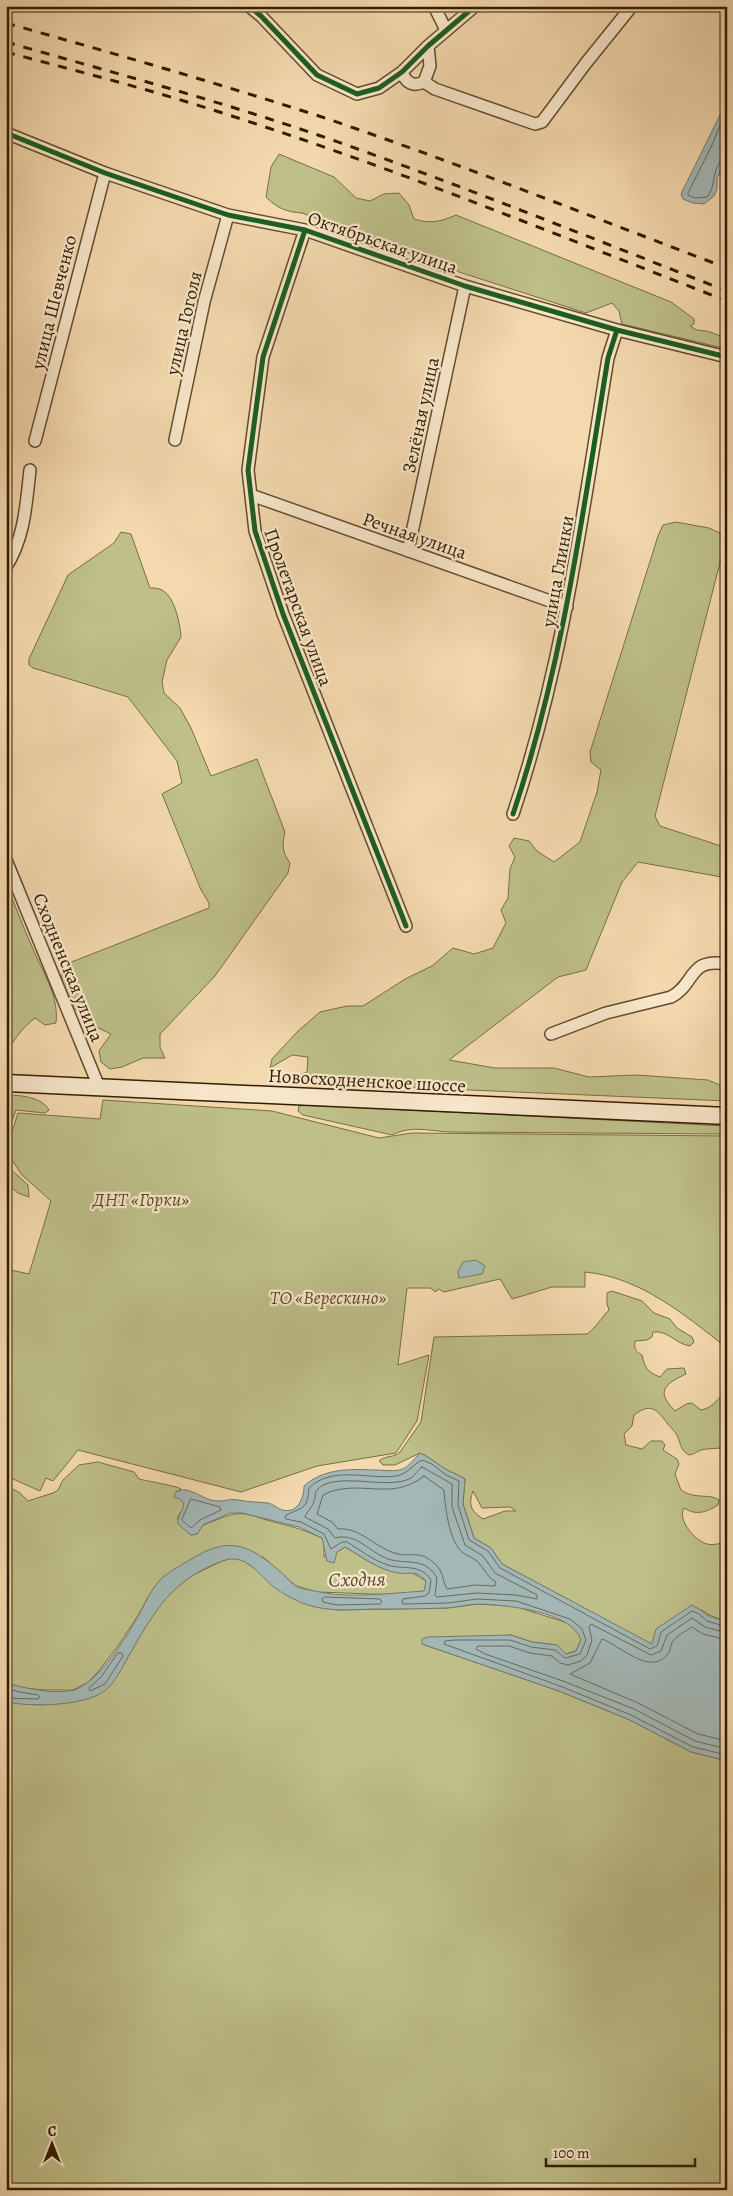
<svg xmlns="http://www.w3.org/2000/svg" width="733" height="2196" font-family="Alegreya,serif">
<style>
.green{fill:#bebf89;stroke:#786e44;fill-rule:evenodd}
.water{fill:#a2b7b6;stroke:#75796d}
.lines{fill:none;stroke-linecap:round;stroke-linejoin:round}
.shore{stroke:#6a6a5b;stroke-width:1}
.minor-casing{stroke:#624c2c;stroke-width:14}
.secondary-casing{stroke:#311d00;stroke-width:19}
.minor{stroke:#f8e6ca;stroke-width:11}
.secondary{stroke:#f8e6ca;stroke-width:16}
.rail{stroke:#311d00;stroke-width:3;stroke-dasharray:9 9;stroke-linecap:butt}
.cycleway-casing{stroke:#f8e6ca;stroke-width:8}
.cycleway{stroke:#1b5e20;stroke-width:5}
.labels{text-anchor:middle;stroke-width:4.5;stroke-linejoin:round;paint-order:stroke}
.street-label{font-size:19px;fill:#311d00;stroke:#f8e6ca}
.park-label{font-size:19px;font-style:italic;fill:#5b4e29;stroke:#f8e6ca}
.water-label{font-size:20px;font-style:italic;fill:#534b37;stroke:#f8e6ca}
</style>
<rect width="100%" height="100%" fill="#f4d9ae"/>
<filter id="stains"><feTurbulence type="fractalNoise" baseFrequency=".004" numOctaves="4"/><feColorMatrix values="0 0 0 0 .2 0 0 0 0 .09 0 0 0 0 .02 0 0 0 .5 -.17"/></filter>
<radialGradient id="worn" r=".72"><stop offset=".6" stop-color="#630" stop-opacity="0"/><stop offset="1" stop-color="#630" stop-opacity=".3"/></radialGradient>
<path class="green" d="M279,154L334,177L356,198L370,201L384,194L399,193L409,205L414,219C430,224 440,222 456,215L671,302L694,319V324L690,326C700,333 701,329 710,332C717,334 720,337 727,337V349L622,324L619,311L612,303L586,313L459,272L302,213C286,212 277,208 266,197L271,167Z
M676,522L709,528L720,533L723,551L655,816L660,826L727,848V878L638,862L622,882L586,970L558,977L449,1060L495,1068H554L589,1077L637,1075L708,1080L727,1088V1101L283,1082L307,1072L308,1057L292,1055L270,1068L272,1059L297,1032L320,1012L347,1006H363L405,979L432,966L453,948L474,954L493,948L506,923L501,910L508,898L510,869L515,857L509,846L514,838L529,841L537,851L554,862L580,842L597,792L601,770L591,762L590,752L658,536L663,525Z
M121,532L131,534L150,588C154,588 158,588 162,590C175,597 180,624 181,637L167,660L162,682L164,693L180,708L191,728L211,776L257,759L285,832C282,845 282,852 290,863L288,873L215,976L160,1034V1047L165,1058H143L122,1067L110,1069L101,1062L99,1051L111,1034L90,1024L85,1013C82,1012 76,1010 73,1008C63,998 61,980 62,968L69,963L209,908V903L201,890L162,794L182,783L177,761L128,697L33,668L29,665V659L68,575L114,543Z
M6,883C15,905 23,927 33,949C43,973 59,995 56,1023L45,1025L35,1018C20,1030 17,1037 6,1052Z
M6,1095C20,1095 42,1097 49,1110L45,1113L16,1110L6,1138Z
M103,1100L272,1111L379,1138L412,1133L727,1136V1348C685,1315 640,1277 585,1272V1287H552L512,1299L500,1279L444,1292L439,1289L435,1292L431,1288H407L398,1365L429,1355L417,1421L396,1453L317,1466L241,1492L78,1450L53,1481L46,1478L40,1491L6,1476V1269L29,1274L51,1201L22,1175L6,1151L18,1113L100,1119Z
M310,1105L727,1126V1134L450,1132C429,1131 412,1125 392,1135L303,1115L298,1111L299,1106Z
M6,1165L28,1185L29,1197L18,1193L6,1183Z
M612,1291L642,1301L654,1313L670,1319L677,1328L692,1337L694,1342L690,1346C676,1344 668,1330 653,1332L652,1337L647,1340L635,1341C634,1349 635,1351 642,1355C645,1368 647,1372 660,1377L667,1369L684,1368L686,1374C665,1384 655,1391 675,1411L686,1404L692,1403L701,1410C711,1408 716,1402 723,1394H727V1447C719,1449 708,1448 701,1450C696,1452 695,1454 689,1455C680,1450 681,1444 677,1435C674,1430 670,1427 667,1423C656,1408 650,1403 634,1415L632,1426L624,1434L626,1445L642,1449L651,1441H662L665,1445L663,1450L677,1459L679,1464L675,1474L681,1490C695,1500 710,1493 719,1500L718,1505C707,1512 696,1516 684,1508C677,1520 695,1541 707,1544C714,1546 720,1542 727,1544V1623C718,1617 710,1617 702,1610L652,1645L502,1564L491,1548L474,1538L463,1504L465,1479C459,1475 453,1473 447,1470C437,1464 431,1458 420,1453L395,1465H383L379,1461C386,1455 394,1458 400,1452L421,1422L434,1337L587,1334C595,1329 602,1317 609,1310L607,1304V1293ZM473,1491L482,1508L510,1507L516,1511H505L483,1519C471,1511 468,1505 473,1491Z
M98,1462L134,1472L139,1479C147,1481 177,1486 181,1489L176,1492L184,1503L183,1509L177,1518L191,1535L197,1534C201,1525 205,1524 214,1521C245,1507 248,1516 278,1523C294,1527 307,1531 322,1538L324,1543V1557L337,1552L345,1547C366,1559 386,1576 411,1572L426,1581L425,1591L399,1595L317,1592L296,1586L263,1557L205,1552L162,1578L148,1597L139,1614L118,1646L97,1673L87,1683L73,1690H46L21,1688L6,1683V1485L20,1493L28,1501L53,1493L58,1490L63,1480L79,1465Z
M232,1558L243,1560L258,1571L336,1610L448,1608L477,1604L514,1606L568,1623L579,1632L581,1640L576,1651L566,1654L557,1645L532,1642L511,1635L422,1644L559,1691L630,1720L691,1752L727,1761V2190H6V1702L41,1705L121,1669L156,1608L176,1587L193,1575L222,1561Z"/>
<path class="water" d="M721,113L727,115V159L717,178V189L714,196L704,204L693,203L683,199L681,194Z
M476,1260L485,1266L482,1274L459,1278L458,1272L463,1262Z
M420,1453C431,1458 437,1464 447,1470C453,1473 459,1475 465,1479L463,1504L474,1538L491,1548L502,1564L652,1644L656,1629L692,1605C699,1608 704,1614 711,1617C717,1619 721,1619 727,1623V1761L691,1752L630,1720L559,1691L422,1644V1639L428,1637L511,1635L532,1642L557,1645L566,1654L576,1651L581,1640C572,1611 505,1605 479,1604C467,1604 456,1608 445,1608C421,1609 397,1609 373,1609C349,1610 320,1612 298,1601C291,1598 282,1593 275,1588C259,1575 246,1552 222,1561C172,1580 156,1609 131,1652C124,1663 118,1678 109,1687C91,1707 31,1707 6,1702V1683C23,1688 56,1695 74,1690C99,1682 127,1636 140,1613C146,1601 152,1588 162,1578C171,1570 193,1558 204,1552C238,1536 257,1552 282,1573C286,1577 291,1583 296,1586C301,1589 309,1590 315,1591C345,1599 393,1593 424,1591L426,1581C415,1569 410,1575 398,1573C379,1570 361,1556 345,1547L337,1552L334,1563L327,1561L322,1538L299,1527L242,1513H230L203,1525L197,1534L191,1535L178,1524C177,1516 183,1511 184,1503L180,1499L174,1497L176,1492C187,1485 200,1497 211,1500C223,1503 229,1498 238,1500C248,1502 258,1502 268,1503C273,1504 277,1508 282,1510C298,1514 304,1498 304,1486C324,1468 350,1469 375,1470C384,1470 394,1472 403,1469C409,1466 415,1458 420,1453Z"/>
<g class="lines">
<path class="shore" d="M727,119L721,123L712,145L688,193V195L695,198L707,197C716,187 711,172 722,159L727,157
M422,1467L452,1484V1507L465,1545L483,1556L495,1573L537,1595V1599L516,1595L477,1593L437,1597L435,1595L437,1578C425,1556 406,1565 388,1559C369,1552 356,1532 335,1538L328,1529L305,1517C307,1511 313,1507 314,1501C316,1497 314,1493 317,1490C334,1470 389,1491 411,1478C415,1475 418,1470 422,1467Z
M424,1476L444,1490C445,1506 449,1541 462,1552C467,1556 474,1558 478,1562C485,1569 487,1577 496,1582L495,1586L475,1585L447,1589C442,1580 444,1571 434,1563C419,1550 412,1557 398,1554C376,1549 361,1527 338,1529L332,1522L317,1514L323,1495C358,1477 391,1503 424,1476Z
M191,1499L220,1507L221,1510L200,1520L191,1528L182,1520Z
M325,1597L380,1599L382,1602L380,1604L336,1605L323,1602L322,1599Z
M727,1627L707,1621L699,1614L692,1611L661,1632L657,1646L650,1649L500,1568L488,1551L469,1540L458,1505L459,1481L446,1475L432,1464L422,1460C413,1464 408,1474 396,1476C368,1480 333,1465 309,1488C307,1512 302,1506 285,1516L286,1519L301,1522L324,1534L331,1549L342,1542H347C359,1549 371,1559 385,1564C401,1571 420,1562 431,1580L429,1593L425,1596L403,1599L402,1601L403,1604L448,1603L477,1599L516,1601L570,1619L582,1629L586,1640L580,1654L565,1658L555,1650L531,1647L510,1640H454L445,1641L444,1644L560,1686L631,1715L693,1747L727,1755
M727,1633L705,1627L692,1618L667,1635L661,1651L651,1655L591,1624L589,1627L592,1640L587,1655L581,1661L568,1665L560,1663L552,1656L530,1653L509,1646H478L476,1649L485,1654L563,1681L634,1709L695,1741L727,1749
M727,1640L703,1634L692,1627C686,1631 676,1636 673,1641C670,1645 671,1651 667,1655C650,1676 619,1645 602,1639L590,1663L570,1674L638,1703L698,1734L727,1741
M118,1653H122L123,1656L105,1684L90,1691L89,1688L101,1677Z
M6,1688L20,1692L38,1695L40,1697L37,1699L6,1698"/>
<defs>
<path id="minor" d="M249,6L261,16L317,75L357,94L379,88L402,72L428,46L475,6
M434,6L446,30
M402,72C406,83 413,87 424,82L430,66L428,46
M424,82L435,89L535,124L542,122L586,63L632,6
M6,133L105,173L228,215L305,230L465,286L617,330L727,357
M305,230L263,357L248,470L255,531L283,614L406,926
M175,440L204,302L228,215
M35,441L105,173
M251,495L567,607
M408,551L465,286
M6,567C25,537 26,504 30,470
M513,814C563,666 583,511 608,358L617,330
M6,860L99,1087
M551,1034L606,1013L671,997C696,984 688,957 727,964"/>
<path id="secondary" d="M6,1083L727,1116"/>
</defs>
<use href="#minor" class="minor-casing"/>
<use href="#secondary" class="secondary-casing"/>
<use href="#minor" class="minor"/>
<use href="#secondary" class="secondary"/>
<path class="rail" d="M6,23C112,53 217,83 322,117C458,163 592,217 727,268
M6,42C111,72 216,100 318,135C456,183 591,238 727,291
M6,52C65,68 125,83 184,101C368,157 547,231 727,301"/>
<defs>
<path id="cycleway" d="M249,6L261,16L317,75L357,94L379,88L402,72L428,46L475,6
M6,133L105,173L228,215L305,230L465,286L617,330L727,357
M305,230L263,357L248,470L255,531L283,614L406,926
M513,814C563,666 583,511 608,358L617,330"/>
</defs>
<use href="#cycleway" class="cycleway-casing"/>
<use href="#cycleway" class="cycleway"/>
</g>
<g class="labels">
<g class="street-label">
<text transform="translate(383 242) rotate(19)" y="7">Октябрьская улица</text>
<text transform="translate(53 302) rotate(-76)" y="7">улица Шевченко</text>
<text transform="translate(183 323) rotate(-77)" y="7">улица Гоголя</text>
<text transform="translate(420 415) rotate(-78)" y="7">Зелёная улица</text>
<text transform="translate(415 535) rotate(19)" y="7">Речная улица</text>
<text transform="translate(557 571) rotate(-80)" y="7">улица Глинки</text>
<text transform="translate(299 607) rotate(70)" y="7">Пролетарская улица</text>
<text transform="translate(69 967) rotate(68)" y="7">Сходненская улица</text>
<text transform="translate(367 1080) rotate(3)" y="7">Новосходненское шоссе</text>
</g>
<g class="park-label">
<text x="141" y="1206">ДНТ «Горки»</text>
<text x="328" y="1304">ТО «Верескино»</text>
</g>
<g class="water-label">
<text transform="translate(357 1579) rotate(-1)" y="7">Сходня</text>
</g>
</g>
<rect width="733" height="2196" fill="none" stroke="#f4d9ae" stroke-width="25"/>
<rect x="8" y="8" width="718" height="2181" fill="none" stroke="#311d00" stroke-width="2.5"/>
<rect x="12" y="12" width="708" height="2171" fill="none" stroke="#311d00"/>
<g transform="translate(52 2144)" stroke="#f8e6ca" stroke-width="4" paint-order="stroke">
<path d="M0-4L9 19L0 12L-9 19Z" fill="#311d00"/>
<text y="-8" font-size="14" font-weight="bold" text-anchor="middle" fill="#311d00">С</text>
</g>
<path d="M546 2158v8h149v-8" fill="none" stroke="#311d00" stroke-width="2.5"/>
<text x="553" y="2158" font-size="15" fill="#311d00" stroke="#f8e6ca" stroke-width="4" paint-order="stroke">100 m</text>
<rect width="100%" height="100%" filter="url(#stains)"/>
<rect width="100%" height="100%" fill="url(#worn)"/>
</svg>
